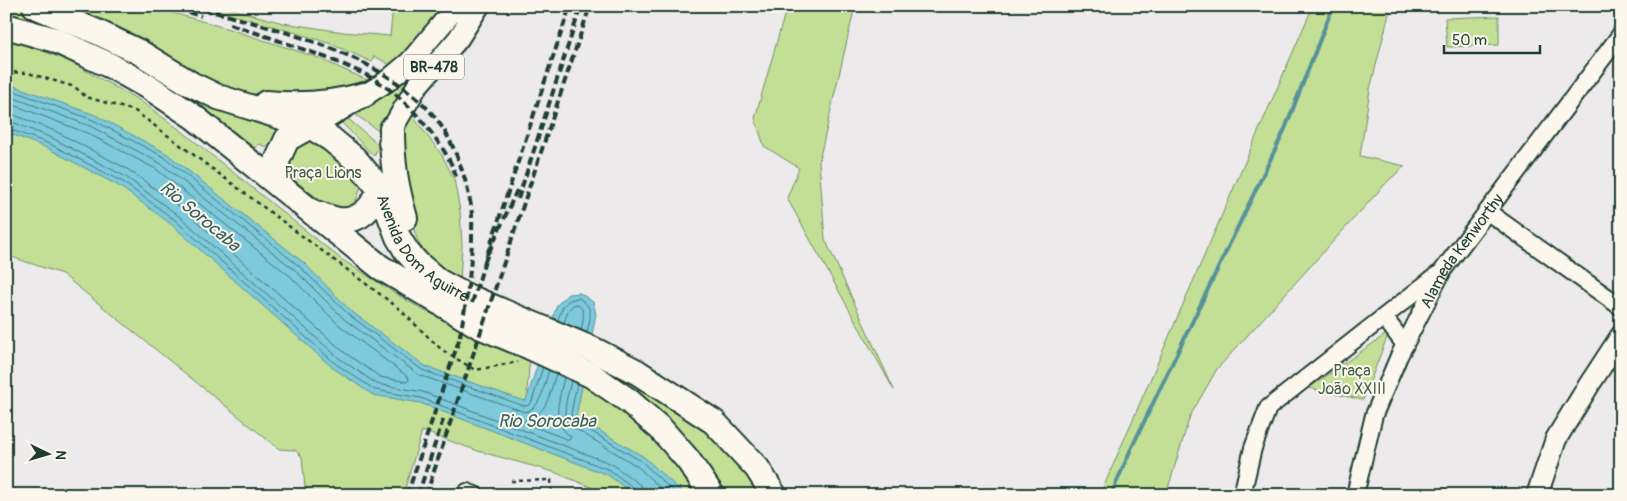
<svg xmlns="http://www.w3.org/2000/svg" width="1627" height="501" font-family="Pangolin,sans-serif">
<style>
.green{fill:#c3df96;stroke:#718e65}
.water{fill:#7dcadc;stroke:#579299}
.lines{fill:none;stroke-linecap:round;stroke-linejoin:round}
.shore{stroke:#457577;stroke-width:1}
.stream{stroke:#579299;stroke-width:4}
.minor-casing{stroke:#1f3d34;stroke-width:20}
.major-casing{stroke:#1f3d34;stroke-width:24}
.highway-casing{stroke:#1f3d34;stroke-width:28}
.path{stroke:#1f3d34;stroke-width:2.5;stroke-dasharray:4 4;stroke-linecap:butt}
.minor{stroke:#fbf7ec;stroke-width:16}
.major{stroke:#fbf7ec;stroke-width:20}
.highway{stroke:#fbf7ec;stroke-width:24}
.rail{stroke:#1f3d34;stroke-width:4;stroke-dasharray:8 4;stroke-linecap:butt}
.labels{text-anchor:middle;stroke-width:4;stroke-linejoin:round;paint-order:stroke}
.shield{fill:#fbf7ec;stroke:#61756b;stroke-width:1}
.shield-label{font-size:15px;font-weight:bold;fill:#1f3d34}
.park-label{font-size:16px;fill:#405d48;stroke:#fbf7ec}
.street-label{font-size:16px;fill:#1f3d34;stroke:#fbf7ec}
.water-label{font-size:18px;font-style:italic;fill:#36605e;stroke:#fbf7ec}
</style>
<rect width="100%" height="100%" fill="#eceaeb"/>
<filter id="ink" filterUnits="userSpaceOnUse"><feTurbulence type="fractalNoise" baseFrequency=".02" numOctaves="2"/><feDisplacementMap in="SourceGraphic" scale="10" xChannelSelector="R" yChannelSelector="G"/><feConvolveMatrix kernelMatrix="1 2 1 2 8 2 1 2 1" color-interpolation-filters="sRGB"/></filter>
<g filter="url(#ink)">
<path class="green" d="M6,6H14L47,18L281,127L280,130L267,147L259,144L254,148L192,101L158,83L6,18Z
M54,6H149L229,29L316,57L369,81L373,87L268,96L236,91L205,79Z
M201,6H221L283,23L343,32L390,36L393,6H448L394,67L374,56L372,62L331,44L307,36Z
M787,6H855L819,161L825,239L894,390L787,198L799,168L764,146L755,118Z
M1313,6H1391L1370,89L1360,156L1405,166L1388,181L1217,369L1190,416L1166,495H1100Z
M1499,16V45L1447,47L1445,18Z
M6,36L68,61L139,100L183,132L341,259L398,295L423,310L530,355L527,392L576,411L583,378L639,421L703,495H610L554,472L478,451L422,431L403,495H316L305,488L302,457L295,450L279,449L62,274L6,255Z
M433,54L387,118L383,134L356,115C385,97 408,79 433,54Z
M411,114L442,155L454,179L460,211L462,245L460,283L431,264L420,247L403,199V129Z
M347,118L379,145L374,156L341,122Z
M313,140L354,170L361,186L356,201L345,208L329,207L292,179L285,167L298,141Z
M1389,332L1363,400L1309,388Z
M588,354L703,426L727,449L764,495H723L586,365Z"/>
<path class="water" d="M6,83L95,115L166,153L303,262L351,311L425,366L524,401L526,400L557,305L568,294L580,293L593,302L596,314L576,417L644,457L685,495H635L608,475L420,403L373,395L333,368L171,224L119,186L47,148L6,132Z"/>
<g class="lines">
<path class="shore" d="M6,88L93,120L164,157L299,266L348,314L422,370L524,406L529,405L532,401L543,367
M6,95L90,126L160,163L295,270L344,319L419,375L525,412C542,408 544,384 549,370
M6,102L87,133L156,169L290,276L339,325L408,377L409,380L407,382L380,377L345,353L184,210L129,170L55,131L14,115L6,114
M6,121L12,122L52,138L126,177L179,216L340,359L377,384L423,392L612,464L640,485L643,489V495
M6,128L50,144L123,182L175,220L336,364L375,390L421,398L610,470L635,489L637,495
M558,320C562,308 564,299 579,298C595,309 590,316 587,333
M564,323L568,311L573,305L577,304C587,311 583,320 581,330
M556,373C550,392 548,415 525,420L524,423L569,440L571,437C549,421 560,400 564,377
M571,380C569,394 560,413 569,425L637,466L668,495
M577,383L571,414L574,421L641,461L677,495"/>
<path class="stream" d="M1111,495L1131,449L1285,129L1333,6"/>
<defs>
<g id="minor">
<path d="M1488,212L1621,307"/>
<path d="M1384,317L1405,345"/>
<path d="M467,492L475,495"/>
<path d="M1242,495L1253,448L1268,408L1437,275"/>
<path id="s1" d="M1355,495L1374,415L1399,356L1443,270L1621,34"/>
</g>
<path id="major" d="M310,126L326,119L386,82L410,62L457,6
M389,143L392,129L417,86L458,39L479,6
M1537,495L1556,439L1589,385L1621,336"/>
<g id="highway">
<path id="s2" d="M35,6L97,32L139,52L191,84L218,97L310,126L331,139L355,159L380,189L398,237L407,252L418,264L438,281L464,295L594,350L637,372L714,422L757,468L774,495"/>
<path d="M6,26L55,40L111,66L152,89L194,117L380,267L479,326L530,347L591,375L629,401L661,429L688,460L712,495"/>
<path d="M266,103C299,106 332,104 364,95"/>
<path d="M392,129C392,163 396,186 405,218"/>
<path d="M279,185L277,161L287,139L310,126"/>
<path d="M315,213C323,215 331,219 339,220C361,222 373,207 380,189"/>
</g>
</defs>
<use href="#minor" class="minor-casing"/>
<use href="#major" class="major-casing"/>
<use href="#highway" class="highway-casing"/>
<path class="path" d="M6,72L28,73L75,87L86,97L135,111L397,307L442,350L475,370L518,362
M511,481L551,480L552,495"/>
<use href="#minor" class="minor"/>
<use href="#major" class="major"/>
<use href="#highway" class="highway"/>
<path class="rail" d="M165,6L201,16
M192,6C274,29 404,56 448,137C458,156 466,179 470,201C473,213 472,226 472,238C471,273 466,306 459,340
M230,24C268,37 305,49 342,64C356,70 370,76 383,85C401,97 416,113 429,130C441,145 452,161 457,180
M517,190L485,261L570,6
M518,199L581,6
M472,303L485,261
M407,495L461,334
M418,495L444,417
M426,495L590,6"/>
</g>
</g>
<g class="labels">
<rect class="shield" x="404" y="54.5" width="60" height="25" rx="4"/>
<g class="shield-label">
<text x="434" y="72">BR-478</text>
</g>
<g class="park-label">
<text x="323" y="178">Praça Lions</text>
<text x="1352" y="376">Praça<tspan x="1352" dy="18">João XXIII</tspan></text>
</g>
<g class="street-label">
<text dy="6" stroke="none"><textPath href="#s2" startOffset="472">Avenida Dom Aguirre</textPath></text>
<text dy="6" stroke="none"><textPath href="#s1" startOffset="269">Alameda Kenworthy</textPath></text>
</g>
<g class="water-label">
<text transform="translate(200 216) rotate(40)" y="6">Rio Sorocaba</text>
<text x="547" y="427">Rio Sorocaba</text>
</g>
</g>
<rect width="1627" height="501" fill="none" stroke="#fbf7ec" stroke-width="25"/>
<rect x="12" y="12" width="1602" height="476" fill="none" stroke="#1f3d34" stroke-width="2" filter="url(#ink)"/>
<g transform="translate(48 454) rotate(95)" stroke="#fbf7ec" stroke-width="4" paint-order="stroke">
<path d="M0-4L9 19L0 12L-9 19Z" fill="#1f3d34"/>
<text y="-8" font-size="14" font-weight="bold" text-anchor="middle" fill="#1f3d34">N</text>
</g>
<path d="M1444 45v8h96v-8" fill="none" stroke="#1f3d34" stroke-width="2.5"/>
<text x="1452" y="45" font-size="15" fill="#1f3d34" stroke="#fbf7ec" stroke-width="4" paint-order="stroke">50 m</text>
</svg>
